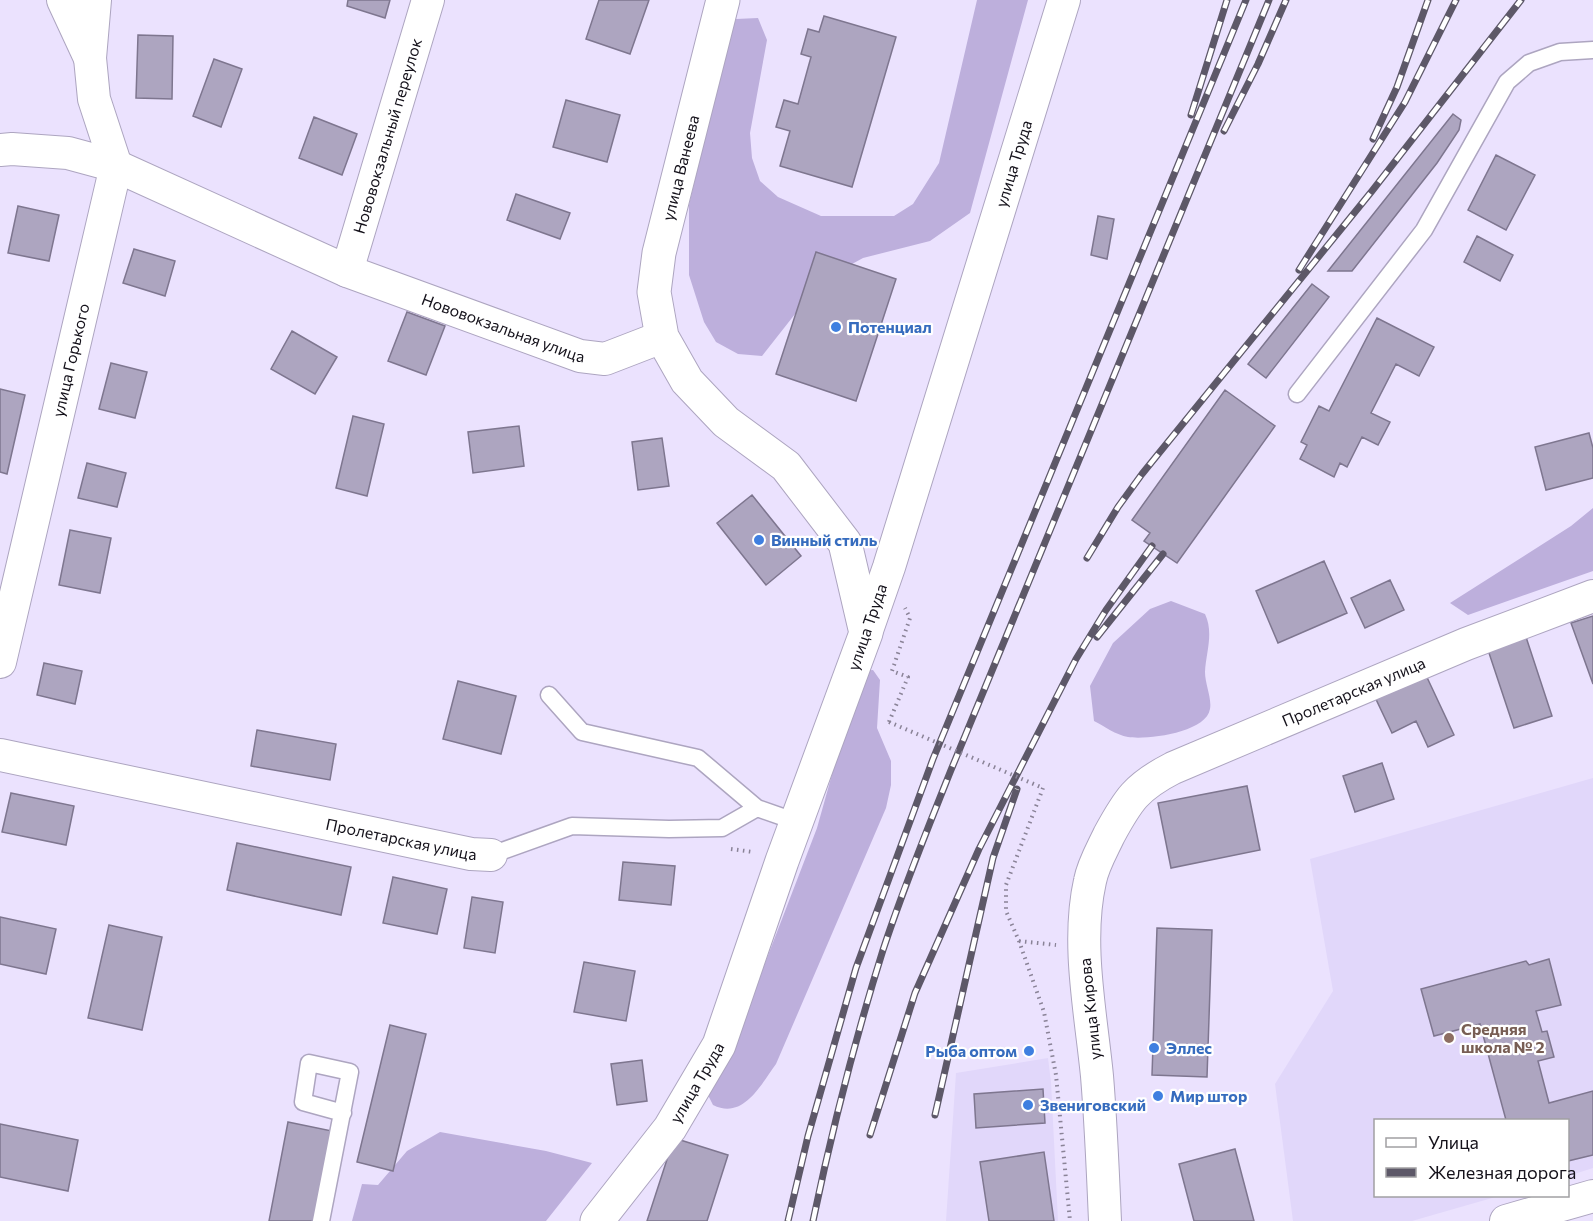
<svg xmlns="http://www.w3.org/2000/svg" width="1593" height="1221" font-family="Commissioner,sans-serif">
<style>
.built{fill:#e1d7fa}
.forest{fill:#bdafdc}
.building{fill:#ada5c0;stroke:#7e768f;stroke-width:1.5}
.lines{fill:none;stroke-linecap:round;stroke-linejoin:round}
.service-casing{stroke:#ada5c0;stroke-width:19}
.minor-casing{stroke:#ada5c0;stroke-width:34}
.tertiary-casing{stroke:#ada5c0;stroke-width:35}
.path{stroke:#8a8397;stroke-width:4;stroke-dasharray:1.5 4.5;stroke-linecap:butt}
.service{stroke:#fff;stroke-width:16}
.minor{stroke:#fff;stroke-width:32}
.tertiary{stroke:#fff;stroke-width:33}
.rail-casing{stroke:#5d5868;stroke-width:7}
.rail{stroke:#fff;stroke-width:4.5;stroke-dasharray:14;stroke-linecap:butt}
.path-bridge{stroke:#8a8397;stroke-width:4;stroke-dasharray:1.5 4.5;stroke-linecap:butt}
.shop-dot{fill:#3f7fe0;stroke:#fff;stroke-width:2}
.education-dot{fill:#8d6e63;stroke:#fff;stroke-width:2}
.labels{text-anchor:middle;stroke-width:4.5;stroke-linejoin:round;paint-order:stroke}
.street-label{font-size:16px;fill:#14111a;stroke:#fff}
.shop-label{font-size:16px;font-weight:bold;fill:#366cbe;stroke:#fff;text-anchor:start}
.education-label{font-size:16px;font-weight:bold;fill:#785e54;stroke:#fff;text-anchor:start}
</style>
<rect width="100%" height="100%" fill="#ebe2fe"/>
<path class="built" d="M1593,778V1168L1568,1176V1120H1376V1196H1499L1412,1221H1293L1275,1084L1333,991L1310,859Z
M1048,1058L1051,1082L1058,1221H946L956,1073Z"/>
<path class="forest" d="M977,0H1028L970,213L930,241L863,258L821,281L762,356L738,354L716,342L704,322L689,275V205L728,40L736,19L758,18L767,40L750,133L752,158L760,181L778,197L821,216H894L913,204L939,163Z
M1593,508V571L1468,615L1450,603L1571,526Z
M1171,601L1205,614C1214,633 1206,652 1205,672C1205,684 1212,698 1210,709C1206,733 1146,740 1128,737C1116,735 1104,726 1094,721L1090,686L1113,643L1150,609Z
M873,670L880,680L877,728L891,761V785L886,808L776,1064C760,1086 743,1120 713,1105L708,1095L732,1049L817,828L861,671Z
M440,1132L546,1151L592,1163L546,1221H352L362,1184L378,1185L407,1151Z"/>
<path class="building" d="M348,0H390L385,18L347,6Z
M599,0H649L630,54L586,39Z
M824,16L896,37L852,187L780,166L790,131L776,127L784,100L798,104L811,57L801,54L808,29L819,32Z
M138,35L173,36L172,99L136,98Z
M214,59L242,69L221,127L193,116Z
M566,100L620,115L607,162L553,147Z
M1453,114L1461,120L1459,130L1437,163L1352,271H1328Z
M314,117L357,134L342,175L299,158Z
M1496,155L1535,175L1506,230L1468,210Z
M516,194L570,213L560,239L507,220Z
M18,206L59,215L49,261L8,253Z
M1098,216L1114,219L1107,259L1091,255Z
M1477,236L1513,255L1500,281L1464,262Z
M134,249L175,261L165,296L123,283Z
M816,252L896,279L856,401L776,374Z
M1312,284L1329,297L1266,378L1248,364Z
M407,312L445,326L426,375L388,361Z
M1377,318L1434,347L1419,376L1396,364L1371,413L1390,422L1378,445L1362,437L1347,467L1340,463L1334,477L1300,459L1307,445L1301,442L1319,406L1329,411Z
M292,331L337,357L315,394L271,369Z
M111,363L147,372L135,418L99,409Z
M0,389L25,395L7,474L0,472Z
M1225,390L1275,426L1177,563L1144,541L1150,533L1132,520Z
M353,416L384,424L367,496L336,488Z
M519,426L524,466L473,473L468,432Z
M1589,433L1593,448V478L1546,490L1535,447Z
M662,438L669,486L638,490L632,442Z
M87,463L126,473L117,507L78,498Z
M752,495L801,556L766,585L717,523Z
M70,530L111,538L100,593L59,585Z
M1324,561L1347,613L1278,643L1256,591Z
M1390,580L1404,610L1365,628L1351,598Z
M1593,616V684L1571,623Z
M1526,637L1552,716L1514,728L1488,650Z
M44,663L82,671L75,704L37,695Z
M1424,671L1454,735L1428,747L1416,721L1392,733L1374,695Z
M458,681L516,696L501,754L443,739Z
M257,730L336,744L330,780L251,766Z
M1382,763L1394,799L1355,812L1343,776Z
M1247,786L1260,850L1171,868L1158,803Z
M11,793L74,806L66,845L2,832Z
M237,843L351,867L341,915L227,890Z
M623,862L675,866L671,905L619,900Z
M393,877L447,889L437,934L383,923Z
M472,897L503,902L495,953L464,948Z
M0,917L56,929L46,974L0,964Z
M109,925L162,937L142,1030L88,1018Z
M1157,928L1212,930L1207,1077L1152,1075Z
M1549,959L1561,1005L1536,1011L1542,1032L1547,1031L1554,1057L1538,1061L1549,1103L1593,1091V1155L1568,1161V1120H1504H1506L1480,1024L1434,1036L1421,989L1526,961L1529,965Z
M584,962L635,971L626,1021L574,1012Z
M390,1025L426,1034L393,1171L357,1162Z
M642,1060L647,1101L617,1105L611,1064Z
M1043,1089L1045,1123L976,1128L974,1094Z
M288,1122L332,1131L315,1221H269Z
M0,1124L78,1140L68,1191L0,1177Z
M674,1138L728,1155L707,1221H647Z
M1235,1149L1254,1221H1194L1179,1164Z
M1044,1152L1054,1221H989L980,1162Z"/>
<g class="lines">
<defs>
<path id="service" d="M1297,394L1424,230L1507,82L1529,63L1560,52L1593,50
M549,695L582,732L698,758L757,808
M491,855L572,826L669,829L722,828L757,808L797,822
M321,1221L350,1072L309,1063L303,1102L343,1113"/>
<g id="minor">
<path d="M63,0L89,56"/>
<path id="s1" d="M0,150L12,149L68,153L116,166L347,271L580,356L605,359L662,337"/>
<path id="s2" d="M347,271L428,0"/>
<path id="s3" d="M866,633L889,567L1064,0"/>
<path id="s4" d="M0,662L116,166L94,99L90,58L95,0"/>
<path id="s5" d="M0,755L471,854L491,855"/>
<path id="s6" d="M1105,1221C1103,1173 1101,1124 1097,1076C1091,1014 1076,943 1090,881C1093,865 1102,850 1109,835C1128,800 1136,787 1173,768L1466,644L1593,596"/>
<path d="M1506,1221L1593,1196"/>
</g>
<g id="tertiary">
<path id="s7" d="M597,1221L670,1128L719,1045L782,861L866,633L845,543L786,466L726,422L687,381L662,337L654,292L659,253L723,0"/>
</g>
</defs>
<use href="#service" class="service-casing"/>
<use href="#minor" class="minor-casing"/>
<use href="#tertiary" class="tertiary-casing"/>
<path class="path" d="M889,722L908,677L892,671L910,618L905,608
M1043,788L1006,885V911L1019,941L1044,1012L1056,1075L1070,1221
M731,849L753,852
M1019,941L1056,945"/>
<use href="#service" class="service"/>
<use href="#minor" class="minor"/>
<use href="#tertiary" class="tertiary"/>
<defs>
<path id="rail" d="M1191,115L1227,0
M1224,131L1258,64L1286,0
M1373,139L1397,87L1428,0
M1299,270L1405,102L1456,0
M1087,558L1118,507L1142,474L1372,191L1521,0
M1097,637L1163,554
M935,1115L993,858L1017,789
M870,1135L915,993L979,849L1076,659L1106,610L1152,546
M788,1221L808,1136L856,968L933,759L1246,0
M813,1221C832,1130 855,1039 883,950C903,889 927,830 951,770L1269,0"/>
</defs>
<use href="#rail" class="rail-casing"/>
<use href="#rail" class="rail"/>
<path class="path-bridge" d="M889,722L1043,788"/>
</g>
<g class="shop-dot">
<circle cx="836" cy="327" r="6"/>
<circle cx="759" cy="540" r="6"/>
<circle cx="1154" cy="1048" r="6"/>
<circle cx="1029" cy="1051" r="6"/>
<circle cx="1158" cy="1096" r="6"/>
<circle cx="1028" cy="1105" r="6"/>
</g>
<circle class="education-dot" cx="1449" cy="1038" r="6"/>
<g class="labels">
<g class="street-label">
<text dy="6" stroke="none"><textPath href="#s2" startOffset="141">Нововокзальный переулок</textPath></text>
<text dy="6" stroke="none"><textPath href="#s3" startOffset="492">улица Труда</textPath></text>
<text dy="6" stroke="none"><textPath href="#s7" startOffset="1196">улица Ванеева</textPath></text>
<text dy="6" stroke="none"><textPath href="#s1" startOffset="538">Нововокзальная улица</textPath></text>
<text dy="6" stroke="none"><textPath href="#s4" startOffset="310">улица Горького</textPath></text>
<text transform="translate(867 627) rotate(-71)" y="6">улица Труда</text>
<text dy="6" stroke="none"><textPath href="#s6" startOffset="682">Пролетарская улица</textPath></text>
<text dy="6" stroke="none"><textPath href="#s5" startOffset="410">Пролетарская улица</textPath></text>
<text transform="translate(1090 1009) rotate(-96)" y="6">улица Кирова</text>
<text dy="6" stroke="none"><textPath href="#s7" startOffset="171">улица Труда</textPath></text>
</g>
<g class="shop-label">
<text x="848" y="333">Потенциал</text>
<text x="771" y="546">Винный стиль</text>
<text x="1166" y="1054">Эллес</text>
<text x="1017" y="1057" text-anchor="end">Рыба оптом</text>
<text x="1170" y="1102">Мир штор</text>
<text x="1040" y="1111">Звениговский</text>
</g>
<g class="education-label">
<text x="1461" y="1035">Средняя<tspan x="1461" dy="18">школа № 2</tspan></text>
</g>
</g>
<rect x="1374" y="1119" width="195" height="78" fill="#ffffff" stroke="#a1a0a3" stroke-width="1.5"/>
<rect x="1386" y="1138" width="30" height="9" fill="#ffffff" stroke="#a1a0a3" stroke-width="1.5"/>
<text x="1428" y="1149" font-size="18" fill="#14111a">Улица</text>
<rect x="1386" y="1168" width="30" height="9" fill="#5d5868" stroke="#a1a0a3" stroke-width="1.5"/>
<text x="1428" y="1179" font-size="18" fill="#14111a">Железная дорога</text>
</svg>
